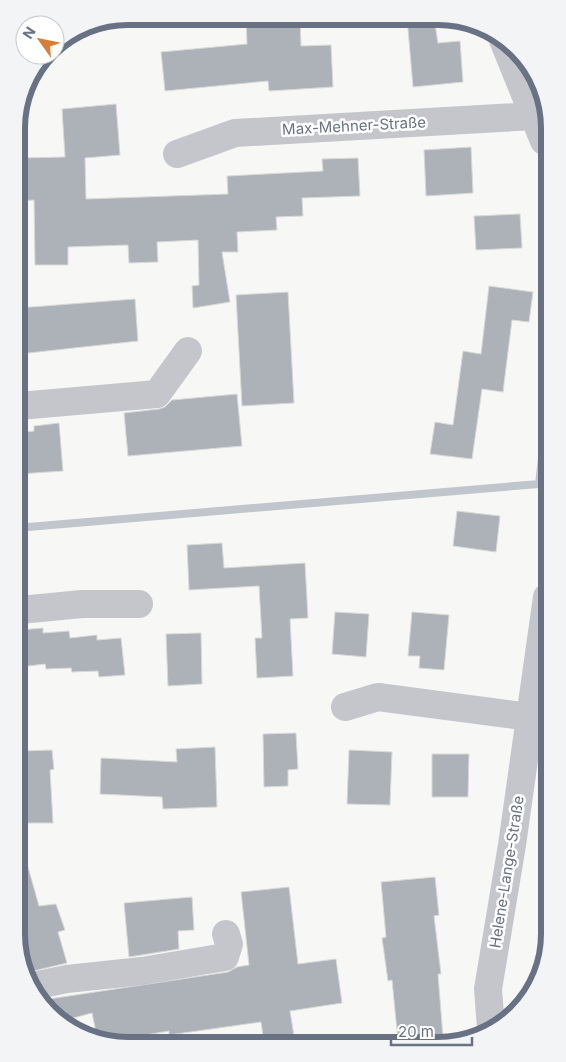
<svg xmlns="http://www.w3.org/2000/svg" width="566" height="1062" font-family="Inter,sans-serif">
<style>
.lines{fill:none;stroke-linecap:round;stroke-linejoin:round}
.stream{stroke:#c0c6cc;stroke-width:8}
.building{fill:#adb2b9;stroke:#d9dad8}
.minor{stroke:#c4c6cb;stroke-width:28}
.labels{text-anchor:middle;stroke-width:5;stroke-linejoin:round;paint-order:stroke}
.street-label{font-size:15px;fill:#697284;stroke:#fff}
.rim{fill:none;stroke:#697284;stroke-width:6}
</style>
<rect width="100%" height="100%" fill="#f7f8f6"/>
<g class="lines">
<path class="stream" d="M28,527L539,484L546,423"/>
</g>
<path class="building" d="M246,17H300L301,46L331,45L333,87L269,91L268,81L165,91L161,52L247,44Z
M407,18H434L438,43L460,41L463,82L413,87Z
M116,104L120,155L85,158L86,199L228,194L227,176L323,171L322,159L358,158L360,196L302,198L303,216L276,217L277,230L237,232L238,252H222L230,302L193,308L192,286L199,285L198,240L157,242L158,262L129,263L128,245L68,247V265H35L34,200L18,201L17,158L65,157L62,109Z
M471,147L473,193L426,196L424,150Z
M520,214L522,248L476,250L474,216Z
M489,286L533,292L529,322L512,320L503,392L482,389L472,459L430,454L435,422L453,425L463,351L481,354Z
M288,292L294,403L242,406L236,295Z
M135,299L138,341L19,354L18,308Z
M237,394L242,446L128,456L124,413L159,409L165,407L172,400Z
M59,423L63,471L19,474V433L34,431V426Z
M457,511L500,516L496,552L453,546Z
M222,543L224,568L305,563L308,618L290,619L293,676L257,678L255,638H262L259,586L189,590L187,545Z
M335,612L369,614L366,657L332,654Z
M412,612L449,615L444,670L419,668L420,656H408Z
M43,628V633L69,631L70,638L97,635V640L121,638L125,675L99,677L98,671L72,672L71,668L46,669L45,664L20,667V630Z
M201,633L202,684L168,686L166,634Z
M296,733L298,769L288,770V786L264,787L263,734Z
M215,747L217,807L163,809L162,797L100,794L101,758L177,762L176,749Z
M52,750L54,769L50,770L53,823H21V751Z
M349,750L392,752L390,805L347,804Z
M432,754H469L468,797H432Z
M28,867L39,906L56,904L65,930L58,932L67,963L25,973L22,970V868Z
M435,877L439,915L434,916L441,974H438L443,1037L426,1038V1041H398L392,980L388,981L382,938L386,937L381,882Z
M289,887L298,964L336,959L342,1003L290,1011L295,1042L264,1043L261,1022L169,1035V1031L106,1042L97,1037L92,1013L62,1021L55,1018L42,1000L228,972L237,967L249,965L241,892Z
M192,897L194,930L178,931L179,949L129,957L124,903Z"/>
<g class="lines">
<path class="minor" d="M503,40L544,141
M177,154L235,133L534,116
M19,406L157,394L188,351
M20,610L82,604H139
M345,707L378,697L530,717
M33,986L67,979L142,971L225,957L229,944L226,934
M491,1028L488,989L512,845L547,597"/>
</g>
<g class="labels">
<g class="street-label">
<text transform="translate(354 126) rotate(-3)" y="5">Max-Mehner-Straße</text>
<text transform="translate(507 872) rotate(-81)" y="5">Helene-Lange-Straße</text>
</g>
</g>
<path d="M0 0H566V1062H0ZM128 25H438A103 103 0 0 1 541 128V934A103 103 0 0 1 438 1037H128A103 103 0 0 1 25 934V128A103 103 0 0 1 128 25Z" fill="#f3f4f5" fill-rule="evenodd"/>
<path class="rim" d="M128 25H438A103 103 0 0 1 541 128V934A103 103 0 0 1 438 1037H128A103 103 0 0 1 25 934V128A103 103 0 0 1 128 25Z"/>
<g transform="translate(40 40) rotate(303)"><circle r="24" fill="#ffffff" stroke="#c3c7ce"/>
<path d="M0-4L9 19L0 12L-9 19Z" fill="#d87e36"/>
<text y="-8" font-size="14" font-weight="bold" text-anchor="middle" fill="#697284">N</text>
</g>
<path d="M391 1037v8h81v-8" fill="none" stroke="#697284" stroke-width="2.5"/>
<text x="398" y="1037" font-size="15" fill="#697284" stroke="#ffffff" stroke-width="4" paint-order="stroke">20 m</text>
</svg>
